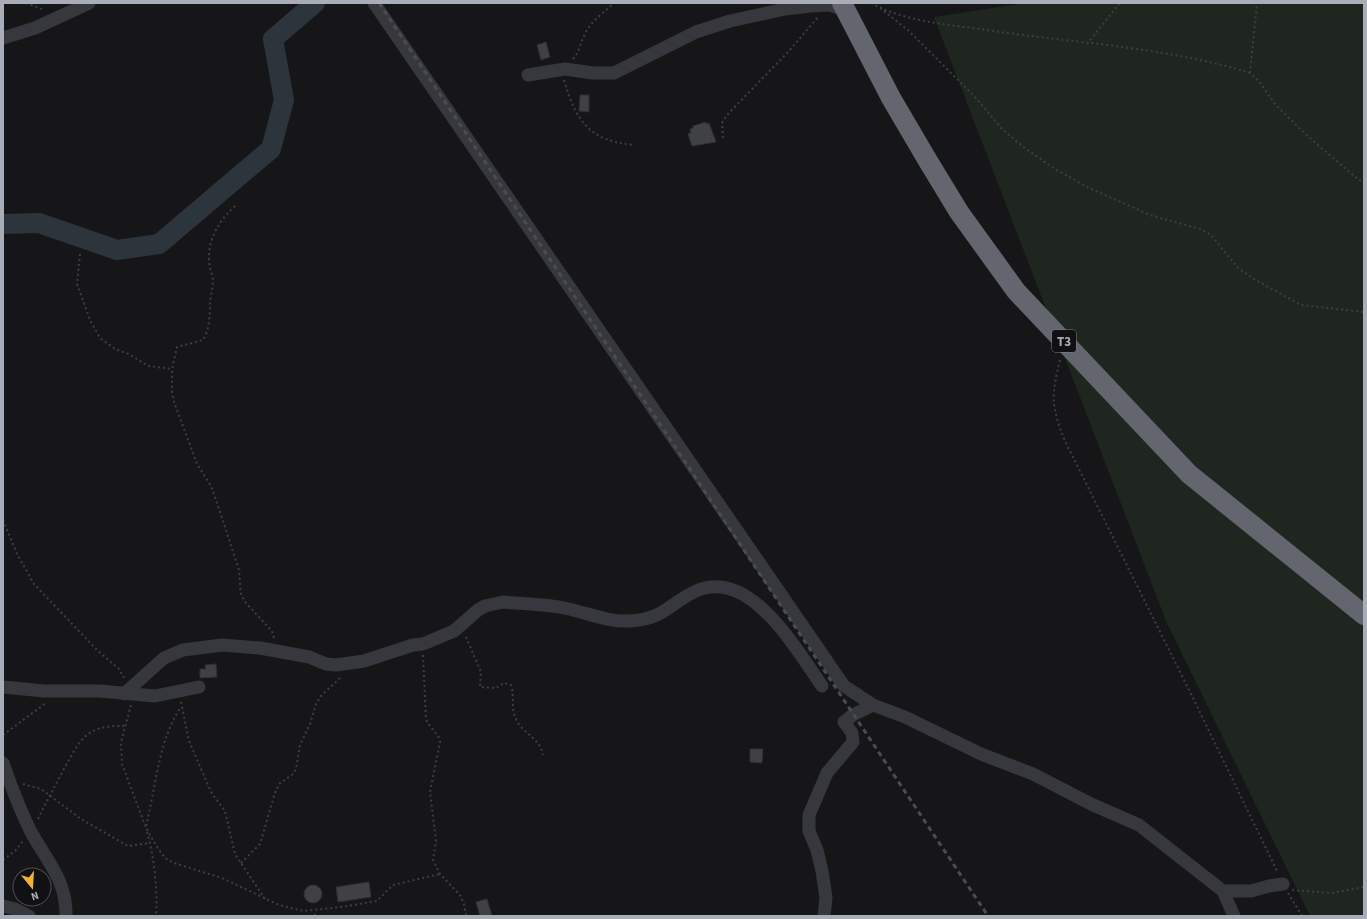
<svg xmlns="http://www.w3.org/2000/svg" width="1367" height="919" font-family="'Source Sans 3',sans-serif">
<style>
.green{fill:#1e261f}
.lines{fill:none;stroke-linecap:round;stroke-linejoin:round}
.river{stroke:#2c353c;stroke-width:20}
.building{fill:#404145;stroke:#303034}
.path{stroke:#3d3f44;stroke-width:2;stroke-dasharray:2 3;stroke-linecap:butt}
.minor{stroke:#37383d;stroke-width:13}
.highway{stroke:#63666e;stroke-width:20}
.rail{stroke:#4a4c52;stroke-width:3;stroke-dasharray:5 4;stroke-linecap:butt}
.labels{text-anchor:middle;stroke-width:4;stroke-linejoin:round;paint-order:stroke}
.shield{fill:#111113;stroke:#7b7e86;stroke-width:1}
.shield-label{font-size:13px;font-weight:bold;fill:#a8adb8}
</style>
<rect width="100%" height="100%" fill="#161618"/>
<path class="green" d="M1024,3H1364V916H1310L1166,621L934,17Z"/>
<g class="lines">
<path class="river" d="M3,224L39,223L117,250L159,244L271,149L284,100L273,39L315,3"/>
</g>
<path class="building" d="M546,42L550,57L541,60L537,45Z
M580,95H589V112L579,111Z
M706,122V124L709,123L716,142L692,146L688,134L691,133L690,129L693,128V126Z
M216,664L217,677L200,678V669H206L205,665Z
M750,749H763L762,763L750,762Z
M369,882L371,897L338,902L336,887Z
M304 894a9 9 0 1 1 18 0a9 9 0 1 1-18 0Z
M487,899L492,916H480L476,902Z"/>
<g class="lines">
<path class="path" d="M26,3L44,10
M871,3C904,21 943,24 980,29C1069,43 1163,46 1250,73C1262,82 1268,97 1279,108C1305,135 1335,160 1364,184
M880,8L909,31L974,96L1002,129L1026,149L1055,169L1089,188L1150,215L1200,229L1211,235L1238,268L1252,278L1301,305L1364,312
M1087,44L1120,3
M573,59C580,51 580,44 584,36C589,23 602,14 612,5
M1250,73L1257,3
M564,80C576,121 589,141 634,145
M723,138L722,123L727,115L790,50L818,17
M235,206C220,219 208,239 209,259C209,267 212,273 213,280C213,289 210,297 210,305C210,316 209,331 203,340L177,347L172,369V392L174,402L197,464L211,486L221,515L239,570L241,595L246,603L272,631L274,638
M80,254L77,284L90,320L100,338L115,349L129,354L148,366L172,369
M1060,360C1051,396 1051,406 1065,441L1192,696L1278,873
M3,520L17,554L34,584L97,650L119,669L124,678
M466,637L481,672L480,687L496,688L504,683L511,685C515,696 510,708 516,719C523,735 539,736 543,755
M423,655L426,719C429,728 439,733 440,742L430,792L436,841L433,860L440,874L460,895L464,904L466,916
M181,702L189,741L211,792L225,811L235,854L265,899
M131,705L121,742L122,764L146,828L157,847L165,858L174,863L222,878L279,905L303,911L341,907L377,901L393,885L440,874
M3,735L46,703
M23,784L41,789L81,819L128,846L150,843
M38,819C46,802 55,786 64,769C80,740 85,725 124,726
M146,826C156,787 158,741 181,707
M147,832C154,855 158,893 156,916
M3,860L16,850L23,841
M241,863L260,844L275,793L279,784L293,774L296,769L300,745L310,724L316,704L321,696L341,677
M1292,890L1332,893L1364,887
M1288,893L1302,916
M315,916V911"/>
<path class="minor" d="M374,3L844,686L873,705L905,717L981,754L1033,774L1091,804L1139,825L1223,891H1251L1269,886L1283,884
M3,38L35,28L89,3
M528,75L565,69L593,73H614L696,32L730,21L785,9L811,6L830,5L845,10
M3,687L44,691H100L155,696L199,687
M124,694L164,658L183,650L222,645L260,648L309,657L326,664L336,665L364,661L413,645L423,644L454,631L478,610L485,606L503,602C523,604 544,604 564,608C585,612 607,622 629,621C662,620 668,605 694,592C749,565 796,649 822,686
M3,763C11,786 20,810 31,832C47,861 67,881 66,916
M1223,891L1234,916
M3,906L15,909L29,916
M824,916L826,898L822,871L817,850L809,831V815L827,773L853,742L852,733L844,722L853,715L873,705"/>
<path class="highway" d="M842,3L891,98L928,161L959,212L1016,291L1189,474L1364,615"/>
<path class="rail" d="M379,3L988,916"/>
</g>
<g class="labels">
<rect class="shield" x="1052" y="330" width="24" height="22" rx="3"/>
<g class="shield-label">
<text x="1064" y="346">T3</text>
</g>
</g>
<rect width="1367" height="919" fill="none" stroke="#a8adb8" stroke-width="8"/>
<g transform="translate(32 887) rotate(162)"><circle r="19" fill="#111113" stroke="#4d4f55"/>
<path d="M0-3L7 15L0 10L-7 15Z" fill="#f2b134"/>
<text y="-6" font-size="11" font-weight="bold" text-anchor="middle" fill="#a8adb8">N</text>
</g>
</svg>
